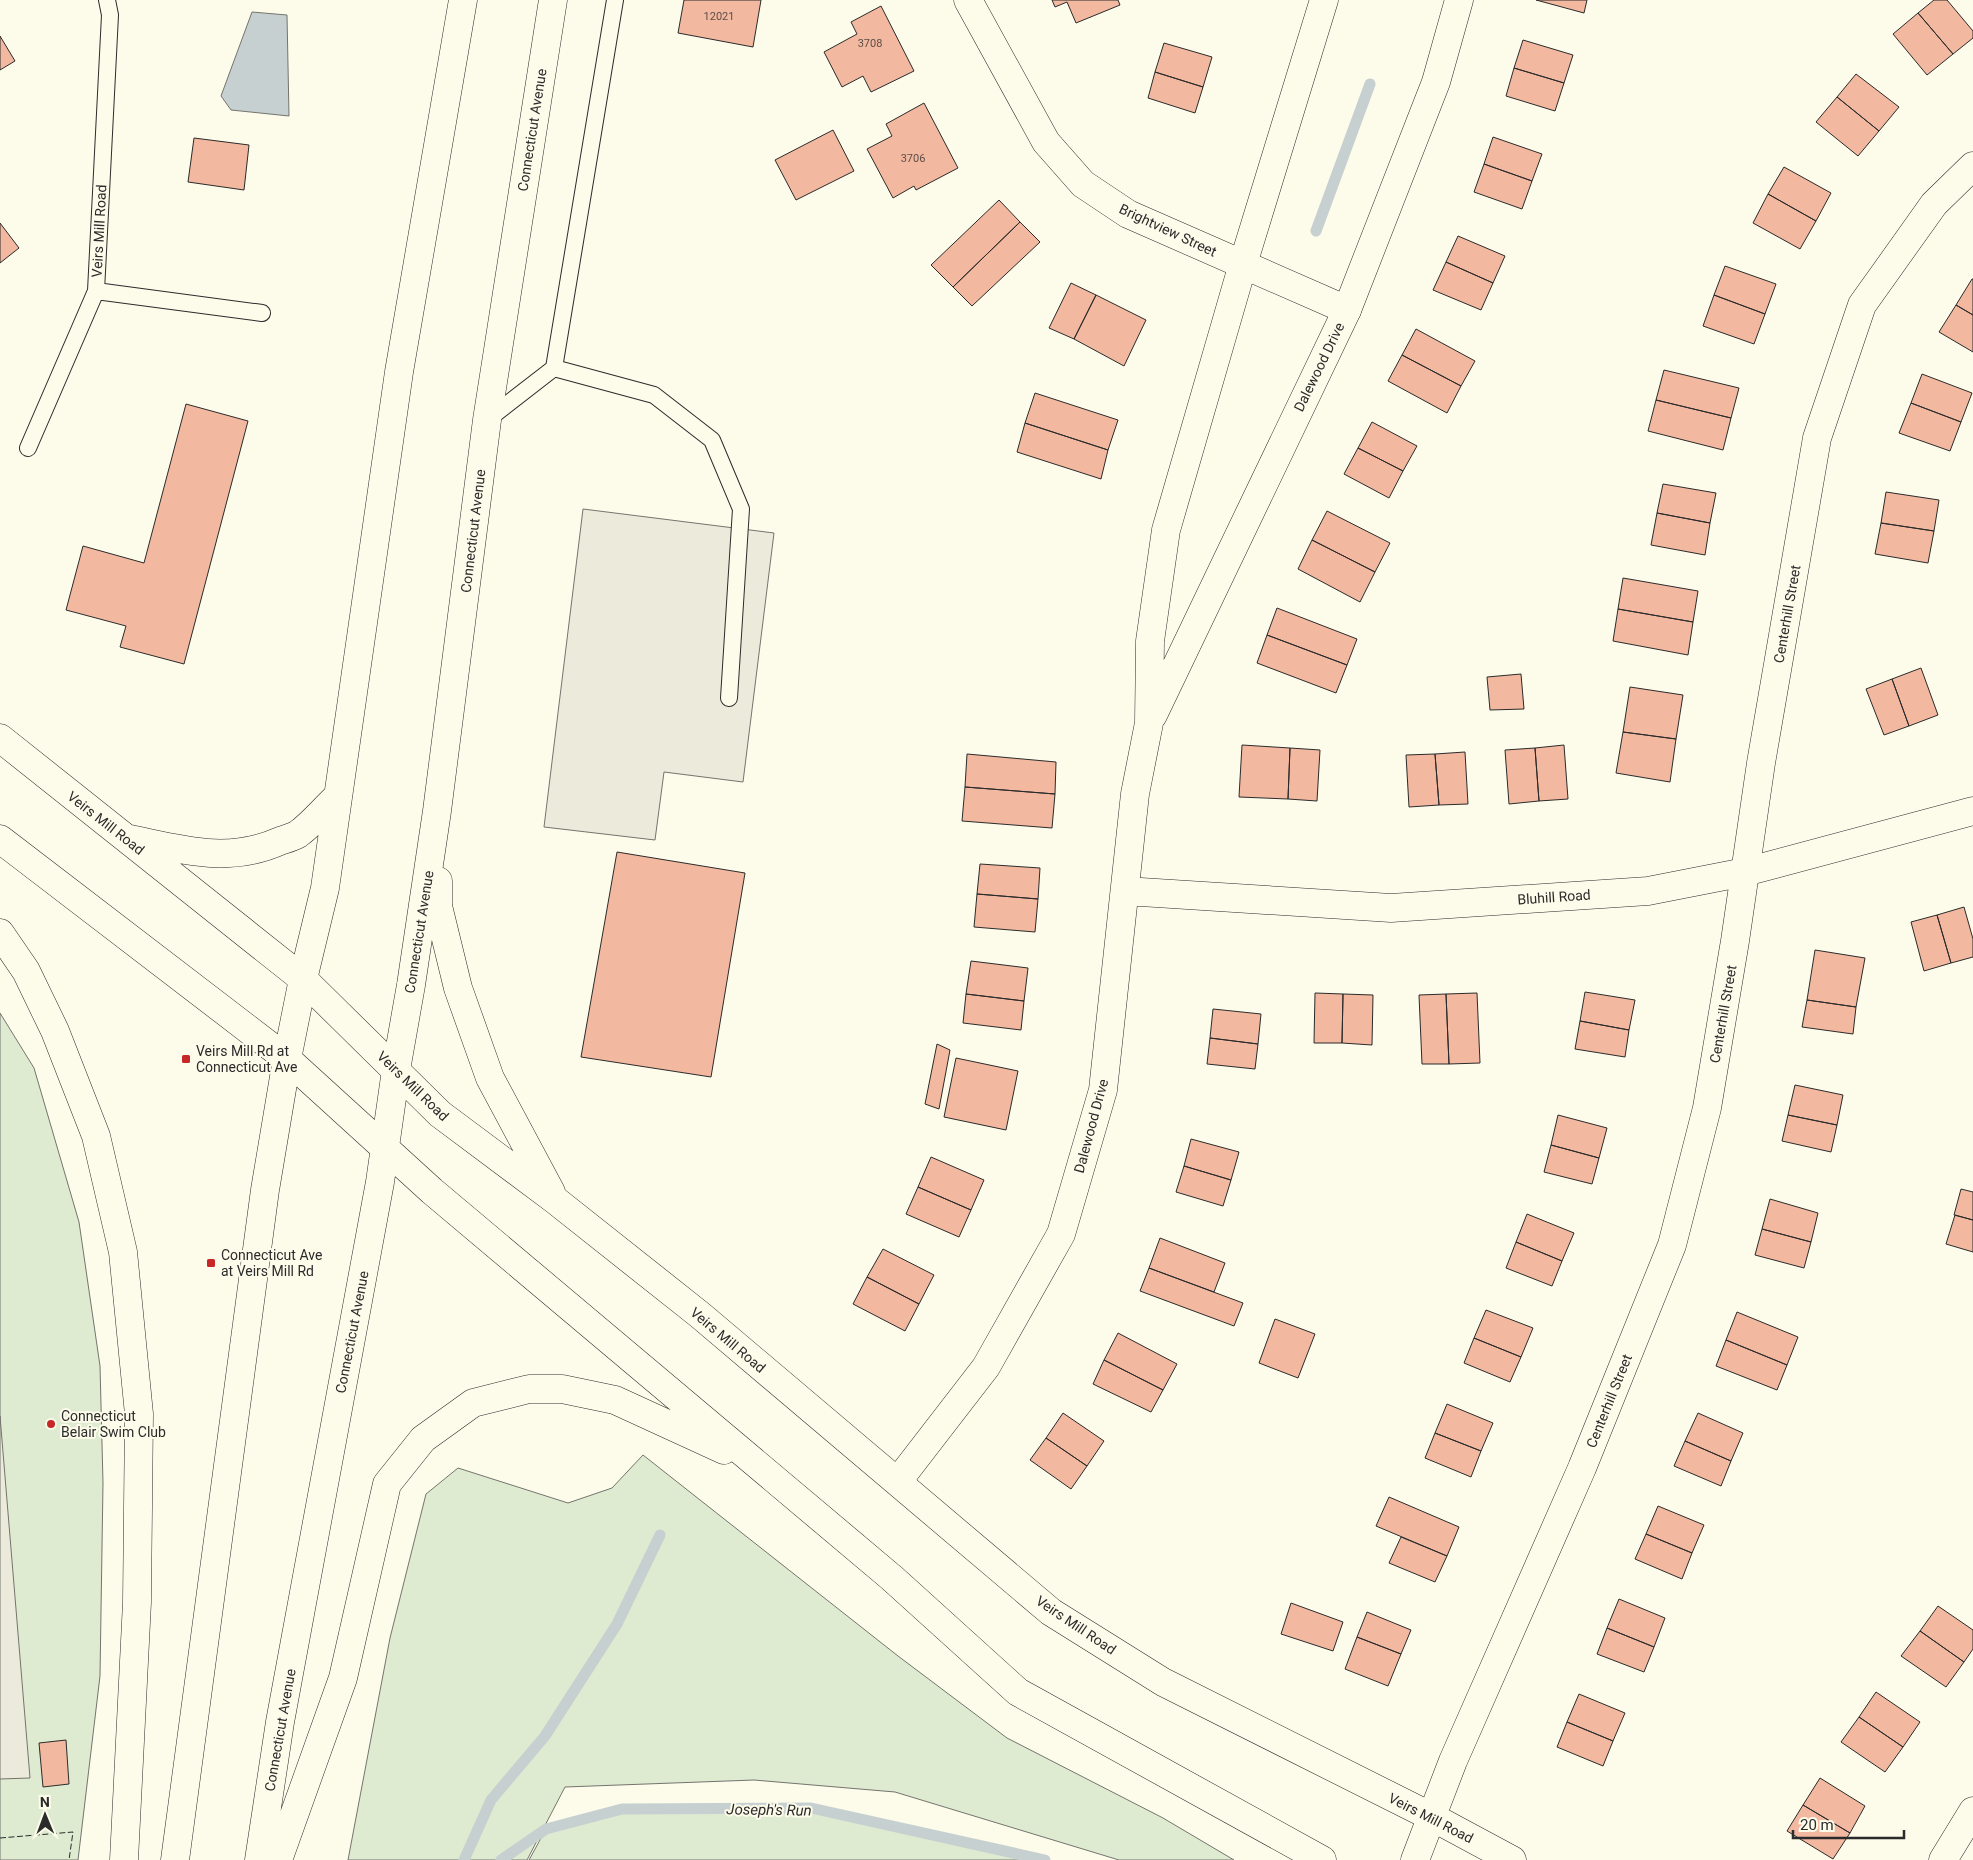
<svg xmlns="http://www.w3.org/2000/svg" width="1973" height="1860" font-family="Roboto,sans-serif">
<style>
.green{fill:#deebd1;stroke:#74746e}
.parking{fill:#eceadb;stroke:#74746e}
.water{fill:#c7d0d0;stroke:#74746e}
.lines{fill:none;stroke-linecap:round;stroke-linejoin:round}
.stream{stroke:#c7d0d0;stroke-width:11}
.building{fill:#f2b8a0;stroke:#2b2b2b}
.service-casing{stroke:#2b2b2b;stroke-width:18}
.minor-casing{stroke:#2b2b2b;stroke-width:29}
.tertiary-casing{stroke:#2b2b2b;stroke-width:29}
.primary-casing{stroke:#2b2b2b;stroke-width:29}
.service{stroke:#fdfbea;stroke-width:16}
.minor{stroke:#fdfbea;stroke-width:28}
.tertiary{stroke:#fdfbea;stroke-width:28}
.primary{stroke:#fdfbea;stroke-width:28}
.fence{stroke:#2b2b2b;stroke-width:1;stroke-dasharray:6 2.5;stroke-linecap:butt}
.poi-dot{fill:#c62828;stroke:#fdfbea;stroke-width:2}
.labels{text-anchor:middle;stroke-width:4;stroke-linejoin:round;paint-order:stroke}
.number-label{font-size:11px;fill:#5d4e48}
.street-label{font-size:14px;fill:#2b2b2b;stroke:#fdfbea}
.poi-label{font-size:14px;fill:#2b2b2b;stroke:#fdfbea;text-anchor:start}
.water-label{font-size:15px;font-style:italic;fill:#2b2b2b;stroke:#fdfbea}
</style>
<rect width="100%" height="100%" fill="#fdfbea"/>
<path class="green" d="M0,1013L34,1068L79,1222L100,1366L103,1483L100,1676L78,1860H0Z
M643,1455L898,1656L1007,1738L1163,1818L1234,1860H1119L895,1792L754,1780L565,1787L527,1860H348L390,1638L426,1494L458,1468L568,1503L612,1488Z
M811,1808L1045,1860H529L546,1829L622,1809Z"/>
<path class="parking" d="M583,509L774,533L743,782L664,772L655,840L544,827Z
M0,1416L30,1778L0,1779Z"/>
<path class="water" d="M252,12L287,15L289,116L231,110L221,96Z"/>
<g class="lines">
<path class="stream" d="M1316,231L1370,84
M464,1860L491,1800L545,1736L617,1624L660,1535
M501,1860L546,1829L622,1809L811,1808L1045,1860"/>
</g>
<path class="building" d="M684,0H761L753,47L678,33Z
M1052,0H1118L1120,5L1076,23L1067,2L1055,7Z
M1536,0H1587L1584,13Z
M1934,0H1947L1973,31V38L1953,54L1918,13Z
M881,6L914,71L871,92L863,76L842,87L824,52L857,34L851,22Z
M1918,13L1953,54L1927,75L1893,34Z
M0,36L15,61L0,70Z
M1523,40L1573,55L1564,83L1514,68Z
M1164,43L1212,57L1203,87L1155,72Z
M1514,68L1564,83L1555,111L1506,96Z
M1155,72L1203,87L1195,113L1148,98Z
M1856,74L1899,107L1879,131L1837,97Z
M1837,97L1879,131L1858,156L1816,122Z
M924,103L958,168L916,190L914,186L893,198L867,149L892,136L886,124Z
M833,130L854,171L796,200L775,160Z
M1493,137L1542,154L1532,181L1484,164Z
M194,138L249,145L244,190L188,182Z
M1484,164L1532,181L1522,209L1474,192Z
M1784,167L1831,193L1816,221L1768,194Z
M1768,194L1816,221L1800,249L1753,223Z
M999,200L1020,222L953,287L931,265Z
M1020,222L1040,242L972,306L953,287Z
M0,223L19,248L0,263Z
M1458,236L1505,256L1493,283L1446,262Z
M1446,262L1493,283L1481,310L1433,290Z
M1725,266L1776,284L1765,314L1714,295Z
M1972,279H1973V315L1956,305Z
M1071,283L1096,295L1074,339L1049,328Z
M1096,295L1146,320L1124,366L1074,339Z
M1714,295L1765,314L1754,344L1703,326Z
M1956,305L1973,315V352L1939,332Z
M1416,329L1475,361L1461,386L1402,355Z
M1402,355L1461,386L1447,413L1388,381Z
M1664,370L1739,388L1731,418L1656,400Z
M1922,374L1972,393L1961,422L1911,403Z
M1035,393L1118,420L1108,450L1025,423Z
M1656,400L1731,418L1723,450L1648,431Z
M1911,403L1961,422L1950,451L1899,433Z
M186,404L248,421L184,664L120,647L126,626L66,610L83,546L144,563Z
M1372,422L1417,446L1403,471L1358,448Z
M1025,423L1108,450L1101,479L1017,452Z
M1358,448L1403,471L1389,498L1344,474Z
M1663,484L1716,493L1710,523L1657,513Z
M1886,492L1939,500L1934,531L1881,523Z
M1327,511L1390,543L1375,572L1312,540Z
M1657,513L1710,523L1705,555L1651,545Z
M1881,523L1934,531L1928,563L1875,554Z
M1312,540L1375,572L1360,602L1298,569Z
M1623,578L1698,591L1693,622L1618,609Z
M1277,608L1357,639L1347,665L1267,635Z
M1618,609L1693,622L1688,655L1613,641Z
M1267,635L1347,665L1336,693L1257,663Z
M1921,668L1938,715L1909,726L1892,679Z
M1521,674L1524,709L1490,710L1487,677Z
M1892,679L1909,726L1884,735L1866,689Z
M1630,687L1683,695L1676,739L1623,732Z
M1623,732L1676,739L1670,782L1616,773Z
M1242,745L1290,748L1288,799L1239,797Z
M1564,745L1568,799L1539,801L1535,748Z
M1290,748L1320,750L1317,801L1288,799Z
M1535,748L1539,801L1509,804L1505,750Z
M1465,752L1468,804L1439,805L1435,754Z
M967,754L1056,762L1055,794L965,787Z
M1435,754L1439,805L1409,807L1406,755Z
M965,787L1055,794L1052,828L962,821Z
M617,852L745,873L711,1077L581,1057Z
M980,864L1040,868L1038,899L977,894Z
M977,894L1038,899L1035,932L974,927Z
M1964,907L1973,939V957L1951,963L1937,915Z
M1937,915L1951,963L1924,971L1911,922Z
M1815,950L1865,958L1856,1007L1807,1000Z
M971,961L1028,968L1024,1001L966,994Z
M1585,992L1635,1000L1629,1030L1580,1021Z
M1315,993L1343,994L1342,1043H1314Z
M1477,993L1480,1063L1449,1064L1446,994Z
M966,994L1024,1001L1021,1030L963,1023Z
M1343,994L1373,995L1372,1045L1342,1043Z
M1446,994L1449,1064H1422L1419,995Z
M1807,1000L1856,1007L1853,1034L1802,1027Z
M1213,1009L1261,1014L1258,1044L1210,1038Z
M1580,1021L1629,1030L1625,1057L1575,1049Z
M1210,1038L1258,1044L1255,1069L1207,1064Z
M937,1044L950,1050L939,1109L925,1104Z
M956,1058L1018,1071L1006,1130L944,1117Z
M1795,1085L1843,1095L1837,1125L1788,1115Z
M1558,1115L1607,1128L1599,1158L1551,1145Z
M1788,1115L1837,1125L1831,1152L1782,1141Z
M1191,1139L1239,1152L1231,1180L1184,1166Z
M1551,1145L1599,1158L1592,1184L1544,1172Z
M931,1157L984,1180L971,1210L918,1187Z
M1184,1166L1231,1180L1223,1206L1176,1192Z
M918,1187L971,1210L959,1237L906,1214Z
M1961,1189L1973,1192V1220L1954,1215Z
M1770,1199L1818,1213L1811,1242L1762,1229Z
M1527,1214L1574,1233L1562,1261L1516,1242Z
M1955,1215L1973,1220V1252L1946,1244Z
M1762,1229L1811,1242L1804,1268L1755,1255Z
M1160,1238L1225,1263L1214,1292L1149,1268Z
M1516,1242L1562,1261L1552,1286L1506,1268Z
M883,1249L934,1275L919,1304L867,1277Z
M1149,1268L1243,1303L1234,1326L1140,1291Z
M867,1277L919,1304L905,1331L853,1304Z
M1486,1310L1533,1328L1521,1357L1474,1338Z
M1737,1312L1798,1337L1787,1365L1726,1340Z
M1275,1319L1315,1334L1298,1378L1259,1363Z
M1118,1333L1177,1364L1163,1390L1104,1360Z
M1474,1338L1521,1357L1510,1382L1464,1363Z
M1726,1340L1787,1365L1777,1390L1716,1366Z
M1104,1360L1163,1390L1151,1412L1093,1384Z
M1447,1404L1493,1423L1481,1451L1435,1433Z
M1063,1413L1104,1441L1087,1466L1046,1438Z
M1698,1413L1743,1433L1731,1461L1685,1441Z
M1435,1433L1481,1451L1471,1477L1425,1458Z
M1046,1438L1087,1466L1071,1489L1030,1460Z
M1685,1441L1731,1461L1721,1486L1674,1466Z
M1389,1497L1459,1527L1447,1556L1376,1526Z
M1658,1506L1704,1525L1692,1553L1646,1534Z
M1646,1534L1692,1553L1682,1579L1635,1559Z
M1401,1537L1447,1556L1435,1582L1389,1563Z
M1619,1599L1665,1618L1654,1647L1607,1628Z
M1291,1603L1343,1622L1333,1651L1281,1634Z
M1938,1606L1973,1630V1649L1964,1662L1920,1631Z
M1367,1612L1411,1630L1401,1654L1357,1637Z
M1607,1628L1654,1647L1644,1672L1597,1654Z
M1920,1631L1964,1662L1946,1687L1901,1656Z
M1357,1637L1401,1654L1388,1686L1345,1669Z
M1876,1692L1920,1722L1903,1747L1859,1717Z
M1579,1694L1625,1713L1613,1741L1567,1722Z
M1859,1717L1903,1747L1885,1772L1841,1742Z
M1567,1722L1613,1741L1603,1766L1557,1747Z
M66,1740L69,1784L43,1787L39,1743Z
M1820,1778L1865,1806L1850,1833L1803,1805Z
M1803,1805L1850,1833L1833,1859L1787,1831Z"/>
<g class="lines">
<defs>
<path id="service" d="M96,291L262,313
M554,368L654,395L712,440L741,509L729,698
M487,420L554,368L615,0
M28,448L96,291L110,15L107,0"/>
<path id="minor" d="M968,0L1046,142L1083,184L1128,214L1347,310
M1415,1860L1453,1761L1582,1468L1672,1245L1707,1108L1735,941L1761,763L1817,438L1862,305L1934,204L1973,166
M1943,1860L1973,1811"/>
<path id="tertiary" d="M1153,715L1347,310L1436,82L1459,0
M1125,891L1391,908L1648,891L1745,872L1973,811
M898,1481L986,1367L1061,1234L1103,1090L1135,794L1149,723L1150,641L1166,530L1243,264L1324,0"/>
<path id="primary" d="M0,738L303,979L440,1114L555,1200L700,1315L1051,1612L1163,1682L1432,1817L1512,1860
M0,839L287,1059L432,1191L892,1578L1018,1692L1322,1860
M130,839C183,850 228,864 280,841C286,839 293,837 298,834C312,824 324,809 337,797
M438,881V906L458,988L490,1078L551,1192
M0,933L26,971L55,1031L96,1136L123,1252L139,1414L137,1602L124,1860
M175,1860L265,1190L287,1059L303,979L325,888L399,372L463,0
M259,1860L280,1722L380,1182L396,1070L411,985L437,811L487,420L553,0
M278,1860L343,1678L387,1484L423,1439L473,1403L529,1389H562L615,1400L724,1450"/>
</defs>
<use href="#service" class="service-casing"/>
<use href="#minor" class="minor-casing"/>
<use href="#tertiary" class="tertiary-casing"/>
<use href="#primary" class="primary-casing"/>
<use href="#service" class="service"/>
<use href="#minor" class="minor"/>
<use href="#tertiary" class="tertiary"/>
<use href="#primary" class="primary"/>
<path class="fence" d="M0,1838L73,1832L69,1860"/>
</g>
<g class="poi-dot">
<rect x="181" y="1054" width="10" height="10" rx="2.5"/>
<rect x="206" y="1258" width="10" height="10" rx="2.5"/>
<circle cx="51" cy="1424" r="5"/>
</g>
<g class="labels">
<g class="number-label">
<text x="719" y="20">12021</text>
<text x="870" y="47">3708</text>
<text x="913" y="162">3706</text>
</g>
<g class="street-label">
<text transform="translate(532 130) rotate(-81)" y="5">Connecticut Avenue</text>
<text transform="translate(1168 230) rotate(25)" y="5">Brightview Street</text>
<text transform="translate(99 231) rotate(-87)" y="5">Veirs Mill Road</text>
<text transform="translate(1319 367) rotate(-64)" y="5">Dalewood Drive</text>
<text transform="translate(473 531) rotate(-83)" y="5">Connecticut Avenue</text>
<text transform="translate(1787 614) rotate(-80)" y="5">Centerhill Street</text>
<text transform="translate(106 823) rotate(38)" y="5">Veirs Mill Road</text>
<text transform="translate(1554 897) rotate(-4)" y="5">Bluhill Road</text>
<text transform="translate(419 932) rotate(-81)" y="5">Connecticut Avenue</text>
<text transform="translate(1723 1014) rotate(-80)" y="5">Centerhill Street</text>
<text transform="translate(413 1086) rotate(44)" y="5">Veirs Mill Road</text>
<text transform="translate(1091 1126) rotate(-75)" y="5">Dalewood Drive</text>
<text transform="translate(352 1332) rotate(-79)" y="5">Connecticut Avenue</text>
<text transform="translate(728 1340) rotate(40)" y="5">Veirs Mill Road</text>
<text transform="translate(1609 1401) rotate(-68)" y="5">Centerhill Street</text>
<text transform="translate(1076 1625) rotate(34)" y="5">Veirs Mill Road</text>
<text transform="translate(280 1730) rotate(-80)" y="5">Connecticut Avenue</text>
<text transform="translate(1431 1818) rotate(27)" y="5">Veirs Mill Road</text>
</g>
<g class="poi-label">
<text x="196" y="1056">Veirs Mill Rd at<tspan x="196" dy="16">Connecticut Ave</tspan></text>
<text x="221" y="1260">Connecticut Ave<tspan x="221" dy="16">at Veirs Mill Rd</tspan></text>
<text x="61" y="1421">Connecticut<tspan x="61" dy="16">Belair Swim Club</tspan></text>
</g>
<g class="water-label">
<text transform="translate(769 1810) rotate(1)" y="5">Joseph's Run</text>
</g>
</g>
<g transform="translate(45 1815) rotate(359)" stroke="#fdfbea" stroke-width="4" paint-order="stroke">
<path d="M0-4L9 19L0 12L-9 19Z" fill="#2b2b2b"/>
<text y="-8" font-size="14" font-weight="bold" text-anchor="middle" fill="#2b2b2b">N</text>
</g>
<path d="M1793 1830v8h111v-8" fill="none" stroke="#2b2b2b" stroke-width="2.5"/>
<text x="1800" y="1830" font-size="15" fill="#2b2b2b" stroke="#fdfbea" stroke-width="4" paint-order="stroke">20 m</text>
</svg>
